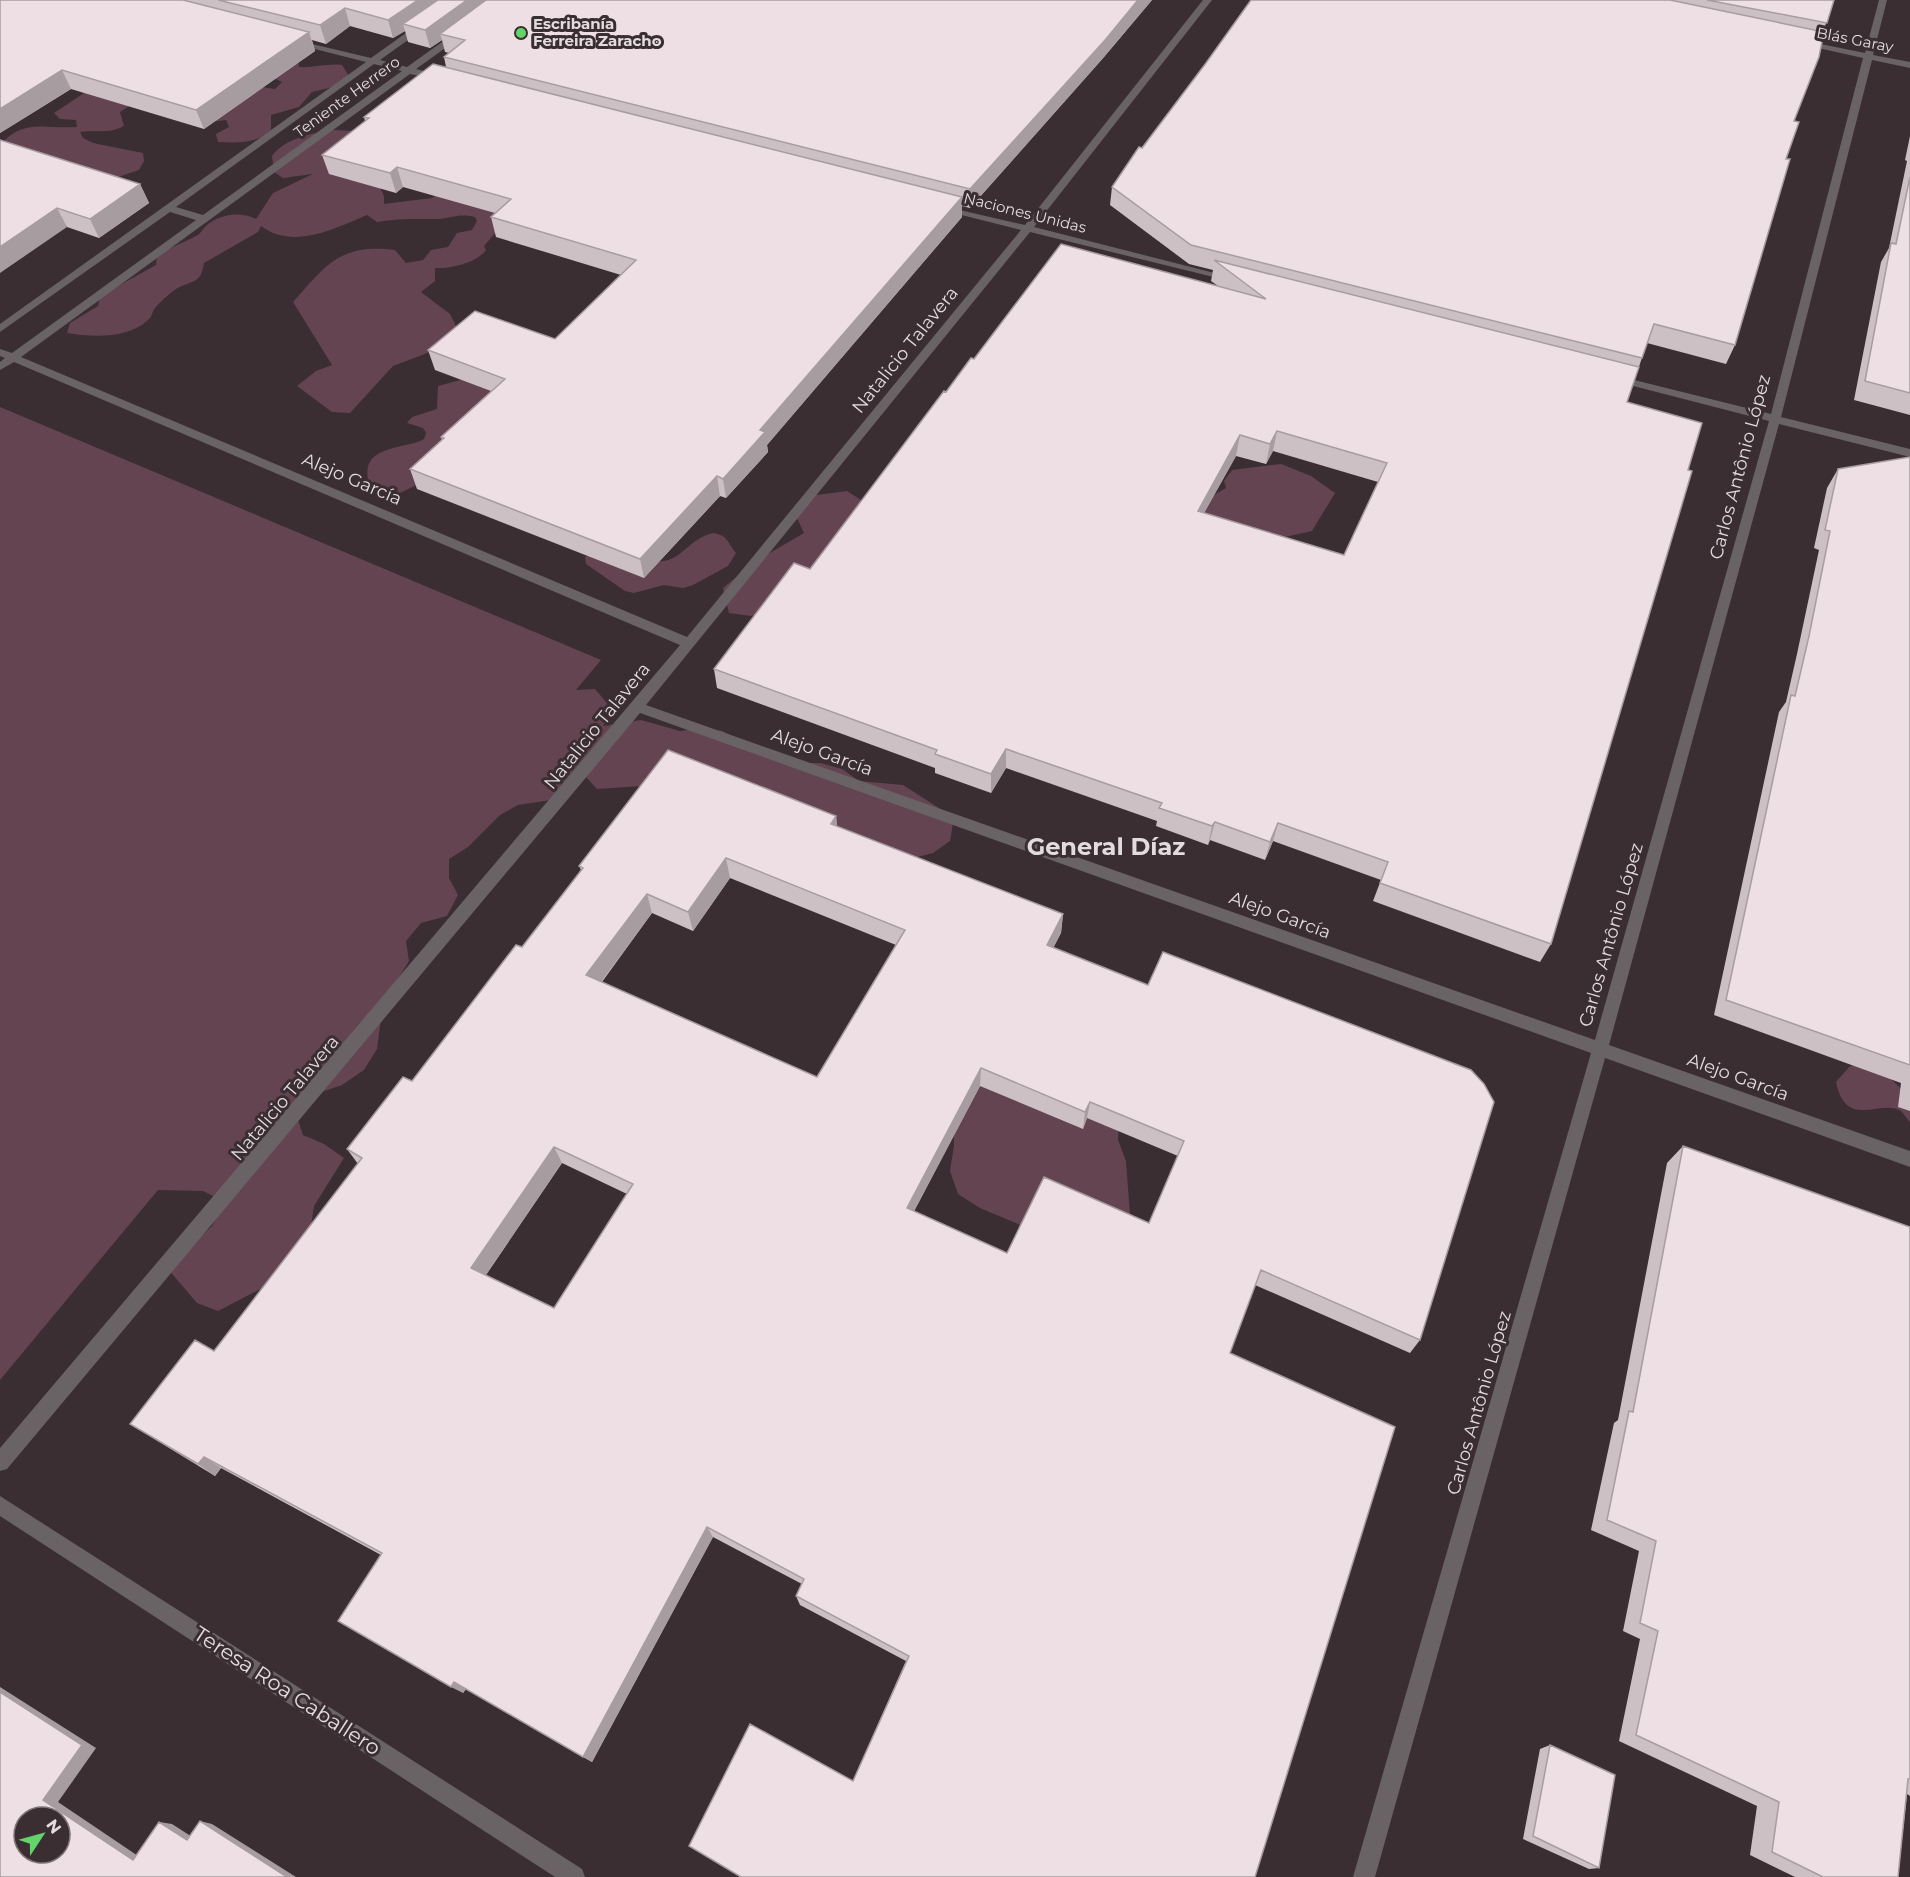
<svg xmlns="http://www.w3.org/2000/svg" width="1910" height="1877" font-family="Montserrat,sans-serif">
<style>
.green{fill:#644451}
.lines{fill:none;stroke-linecap:round;stroke-linejoin:round}
.street{fill:#696365;fill-rule:evenodd}
.wall{fill:#cdc0c4;fill-rule:evenodd}
.shaded-wall{fill:#a79ca0}
.building{fill:#eedfe4;stroke:#a79ca0;stroke-width:1.5;fill-rule:evenodd}
.poi-dot{fill:#63d469;stroke:#3a2e32;stroke-width:2}
.labels{text-anchor:middle;stroke-width:6;stroke-linejoin:round;paint-order:stroke}
.far-poi-label{font-size:15px;font-weight:bold;fill:#e3dcde;stroke:#3a2e32;text-anchor:start}
.far-street-label{font-size:15px;fill:#e3dcde;stroke:#3a2e32}
.street-label{font-size:18px;fill:#e3dcde;stroke:#3a2e32}
.near-street-label{font-size:21px;fill:#e3dcde;stroke:#3a2e32}
.district-label{font-size:24px;font-weight:bold;fill:#e3dcde;stroke:#3a2e32}
</style>
<rect width="100%" height="100%" fill="#3a2e32"/>
<path class="green" d="M298,61L299,67C314,68 327,63 342,65L350,78L341,85L312,92L299,107L271,115V130C257,144 237,143 218,142L216,134L229,127L226,120L210,122L248,85L275,89L282,82L272,77L131,105L120,112L124,126C109,134 97,130 80,132L83,138L93,143L143,153L144,161L139,170L109,180L0,145C24,118 44,129 77,127L76,120L60,119L54,113L87,91Z
M334,130L353,131L384,196V204L432,198L454,183L506,197L496,232L484,246L486,250C477,263 450,269 435,268V281L421,292L450,314L456,326L443,347L393,366L350,413L332,412L297,386L316,371L332,365L293,302C326,265 340,243 395,250L406,263L423,260L431,250L448,247L457,233L472,230L477,221L475,217C458,213 453,218 438,219C417,219 398,218 377,222L367,215C334,229 293,250 261,226L258,232L204,263C201,285 191,280 176,289C170,293 160,302 155,308C152,312 152,317 148,320C128,339 92,337 67,333L70,323L98,306L100,296L156,265L157,256C170,247 183,243 196,236C201,234 202,229 206,226C219,214 240,211 256,219L273,193L313,174L283,178L274,172L272,156C285,138 313,133 334,130Z
M517,365L425,481L400,493L381,491L369,483C358,444 405,450 424,439L426,433L423,428L407,423L412,417L437,409L438,386Z
M0,407L601,660L576,690L595,689L607,703L608,719L603,726L641,720L680,731L702,728L723,731L755,752L800,763H821L842,769L859,781L903,785L939,808L953,823L950,841L933,853L910,859L642,786L597,789L585,776L564,798L518,805L500,815L468,847L449,859V878L458,895L447,916L421,923L406,941L409,961L383,1003L377,1049L364,1070L342,1085L316,1094L296,1114L303,1135L324,1144L344,1158L314,1206L310,1233L274,1282L218,1311L197,1303L168,1269L212,1226L225,1202L203,1191L158,1190L0,1380Z
M1081,449L1198,504L1226,488L1224,481L1232,470L1281,464L1311,476L1335,493L1312,531L1266,541L1240,540Z
M847,491L864,502L784,609L751,616L729,613L723,588L756,561L804,533L795,514L816,495Z
M713,533C728,535 727,542 736,553L728,566L693,585L683,588L664,585L634,593L625,591L586,564L585,557C590,555 597,550 603,550C623,547 643,564 664,561C683,558 689,539 713,533Z
M1859,1062L1885,1073L1910,1098V1122C1907,1119 1904,1114 1901,1111C1881,1098 1846,1131 1836,1082L1849,1067Z
M971,1079L1119,1117L1118,1140L1126,1161L1130,1215L1058,1241L980,1208L958,1194L950,1171L954,1145L953,1096Z"/>
<g class="lines">
<path class="street" d="M1203,0H1212L1034,227L1234,278V282L1030,232L646,705L1595,1040L1769,421L1610,380L1608,378L1614,375L1771,414L1863,58L1796,43L1801,40L1865,53L1879,0H1887L1873,55L1910,62V68L1872,60L1781,417L1910,449V457L1779,424L1609,1045L1910,1151V1167L1605,1058L1375,1877H1353L1591,1053L640,713L7,1469L0,1471V1448L680,645L14,362L0,370V362L5,358L0,356V349L12,353L196,220L170,212L0,332V324L366,62L291,43V39L371,58L420,23H426V27L380,60L407,67L456,32H462V36L416,69L442,76V80L410,74L21,357L687,637L1021,230L938,209V205L1025,225ZM374,64L402,71L203,215L176,207Z
M0,1496L582,1869L585,1877H555L0,1516Z"/>
</g>
<path class="wall" d="M0,0H1152L1104,57L970,208L962,206V217L767,445L768,452L726,498L720,496L644,578L417,489L410,469L442,440L441,437L491,391L435,370L428,350L555,339L621,275L496,237L491,217L495,213L403,187L396,193L329,174L322,155L365,121L364,117L446,67L444,57L449,53L445,52L442,40L430,48L408,42L405,31L393,38L350,26L326,44L312,40L315,51L204,129L71,89L0,133Z
M1251,0H1834L1823,32L1794,121L1786,159L1735,345L1726,364L1647,343L1627,402L1688,470L1551,944L1540,962L1373,901L1381,880L1273,841L1265,860L1210,840L1208,845L1156,826L1157,821L1006,768L991,793L935,773V768L717,688L714,669L810,569L946,392L974,359L1218,286L1211,281L1213,270L1189,264L1110,205L1112,187L1206,63ZM1273,451L1378,482L1344,555L1204,513L1236,456L1266,464Z
M1910,136V415L1854,400L1881,262L1889,248L1907,161L1905,160Z
M0,140L140,184L149,203L99,238L67,227Z
M1910,457V1111L1898,1107L1901,1083L1714,1015L1779,712L1786,702L1797,654L1819,550L1814,548L1827,488L1838,469Z
M836,816L837,827L1063,914L1061,933L1053,948L1420,1340L1410,1353L1255,1285L853,1781L906,1661L800,1605L796,1596L802,1584L713,1537L592,1762L466,1689L463,1693L381,1555L221,1468L215,1476L130,1424L214,1351L358,1164L347,1149L412,1081L522,947L581,870L579,866ZM730,878L896,945L817,1077L602,982L652,913L693,931ZM980,1086L1083,1129L1087,1118L1178,1156L1149,1223L1007,1253L914,1211ZM562,1163L627,1194L554,1308L486,1275Z
M1683,1146L1910,1227V1796L1907,1794L1898,1877H1795L1750,1855L1757,1806L1619,1741L1640,1639L1623,1631L1639,1551L1591,1530L1614,1423L1618,1420L1667,1163Z
M1550,1745L1599,1868L1589,1869L1523,1839L1540,1749Z"/>
<path class="shaded-wall" d="M418,0H451L403,24L405,31L393,38L388,20Z
M467,0H497L440,34L442,40L430,48L425,30Z
M1138,0H1152L1104,57L970,208V189Z
M345,8L350,26L326,44L320,25Z
M309,32L315,51L204,129L196,110Z
M62,70L71,89L0,133V109Z
M397,167L403,187L396,193L390,173Z
M140,184L149,203L99,238L90,219Z
M962,197V217L767,445L768,452L726,498L723,479L760,430Z
M57,208L67,227L0,273V247Z
M1277,431L1273,451L1266,464L1270,444Z
M1240,435L1236,456L1194,531L1198,511Z
M717,476L720,496L644,578L640,559Z
M1006,749V768L991,793V774Z
M836,816L838,836L831,824Z
M1215,822L1210,840L1208,845L1212,826Z
M1278,823L1273,841L1265,860L1270,842Z
M726,858L730,878L693,931L688,912Z
M647,894L652,913L593,993L586,975Z
M1063,914L1061,933L1045,964L1047,945Z
M981,1068L980,1086L908,1223L907,1208Z
M1090,1102L1087,1118L1083,1129L1085,1112Z
M554,1147L562,1163L481,1282L471,1268Z
M204,1457L221,1468L215,1476L198,1464Z
M707,1527L713,1537L592,1762L583,1757Z
M454,1682L466,1689L463,1693L451,1687Z
M0,1687L96,1748L58,1802L147,1862L133,1860L43,1800L0,1692Z
M200,1821L212,1824L296,1877H287Z
M159,1822L172,1824L200,1842L187,1840Z"/>
<path class="building" d="M0,0H183L309,32L196,110L62,70L0,109Z
M218,0H418L388,20L345,8L320,25Z
M438,0H467L425,30L403,24Z
M486,0H1138L1106,39L970,189L444,57L465,40L440,34Z
M1251,0H1670L1824,32L1819,57L1794,121L1799,122L1786,159H1790L1735,345L1654,324L1642,358L1191,245L1112,187L1139,147L1142,148L1206,63Z
M1707,0H1834L1827,23Z
M433,64L962,197L760,430L765,432L723,479L717,476L640,559L410,469L444,438L441,437L505,379L428,350L475,311L555,339L636,260L491,217L511,199L397,167L390,173L322,155L369,118L364,117Z
M0,140L140,184L90,219L57,208L0,247Z
M1910,177V393L1865,381L1891,243L1896,244Z
M1061,244L1266,299L1214,260L1639,367L1627,402L1702,423L1688,470L1692,471L1551,944L1380,883L1388,862L1278,823L1270,842L1215,822L1212,826L1159,808L1162,803L1006,749L991,774L935,754L937,750L714,669L794,563L810,569L944,391L946,392L971,358L974,359ZM1277,431L1387,463L1344,555L1198,511L1240,435L1270,444Z
M1910,457V1065L1726,1000L1791,695L1795,696L1809,636L1830,531L1825,530L1838,469Z
M668,750L836,816L831,824L1063,914L1047,945L1148,985L1163,952L1471,1070L1484,1084L1494,1102L1420,1340L1261,1270L1230,1353L1395,1427L1255,1877H741L689,1846L750,1724L853,1781L909,1656L796,1596L804,1579L707,1527L583,1757L454,1682L451,1687L338,1621L382,1553L204,1457L198,1464L130,1424L195,1340L214,1351L362,1158L347,1149L403,1077L412,1081L516,945L522,947L583,868L579,866ZM726,858L905,930L817,1077L586,975L647,894L688,912ZM981,1068L1085,1112L1090,1102L1184,1141L1149,1223L1044,1177L1007,1253L907,1208ZM554,1147L633,1184L554,1308L471,1268Z
M1683,1146L1910,1227V1779H1908L1898,1877H1823L1772,1852L1779,1802L1636,1735L1658,1631L1640,1623L1656,1541L1607,1520L1629,1411L1633,1412Z
M0,1692L82,1745L43,1800L133,1860L159,1822L187,1840L200,1821L287,1877H0ZM24,1817H60V1853H24Z
M1550,1745L1615,1775L1599,1868L1533,1836Z"/>
<circle class="poi-dot" cx="521" cy="33" r="6"/>
<g class="labels">
<g class="far-poi-label">
<text x="533" y="29">Escribanía<tspan x="533" dy="17">Ferreira Zaracho</tspan></text>
</g>
<g class="far-street-label">
<text transform="translate(1855 40) rotate(11)" y="5">Blás Garay</text>
<text transform="translate(347 97) rotate(-36)" y="5">Teniente Herrero</text>
<text transform="translate(1025 213) rotate(14)" y="5">Naciones Unidas</text>
</g>
<g class="street-label">
<text transform="translate(905 350) rotate(-51)" y="6">Natalicio Talavera</text>
<text transform="translate(1740 467) rotate(-75)" y="6">Carlos Antônio López</text>
<text transform="translate(352 479) rotate(23)" y="6">Alejo García</text>
<text transform="translate(597 726) rotate(-51)" y="6">Natalicio Talavera</text>
<text transform="translate(822 752) rotate(20)" y="6">Alejo García</text>
<text transform="translate(1280 915) rotate(20)" y="6">Alejo García</text>
<text transform="translate(1611 935) rotate(-74)" y="6">Carlos Antônio López</text>
<text transform="translate(1738 1077) rotate(20)" y="6">Alejo García</text>
<text transform="translate(285 1098) rotate(-50)" y="6">Natalicio Talavera</text>
<text transform="translate(1479 1403) rotate(-74)" y="6">Carlos Antônio López</text>
</g>
<g class="near-street-label">
<text transform="translate(287 1691) rotate(33)" y="7">Teresa Roa Caballero</text>
</g>
<g class="district-label">
<text x="1106" y="855">General Díaz</text>
</g>
</g>
<g transform="translate(42 1835) rotate(54)"><circle r="28" fill="#3a2e32" stroke="#7e7477" stroke-width="1.5"/>
<path d="M0-4.5L10 22L0 15L-10 22Z" fill="#63d469"/>
<text y="-9" font-size="16" font-weight="bold" text-anchor="middle" fill="#e3dcde">N</text>
</g>
</svg>
